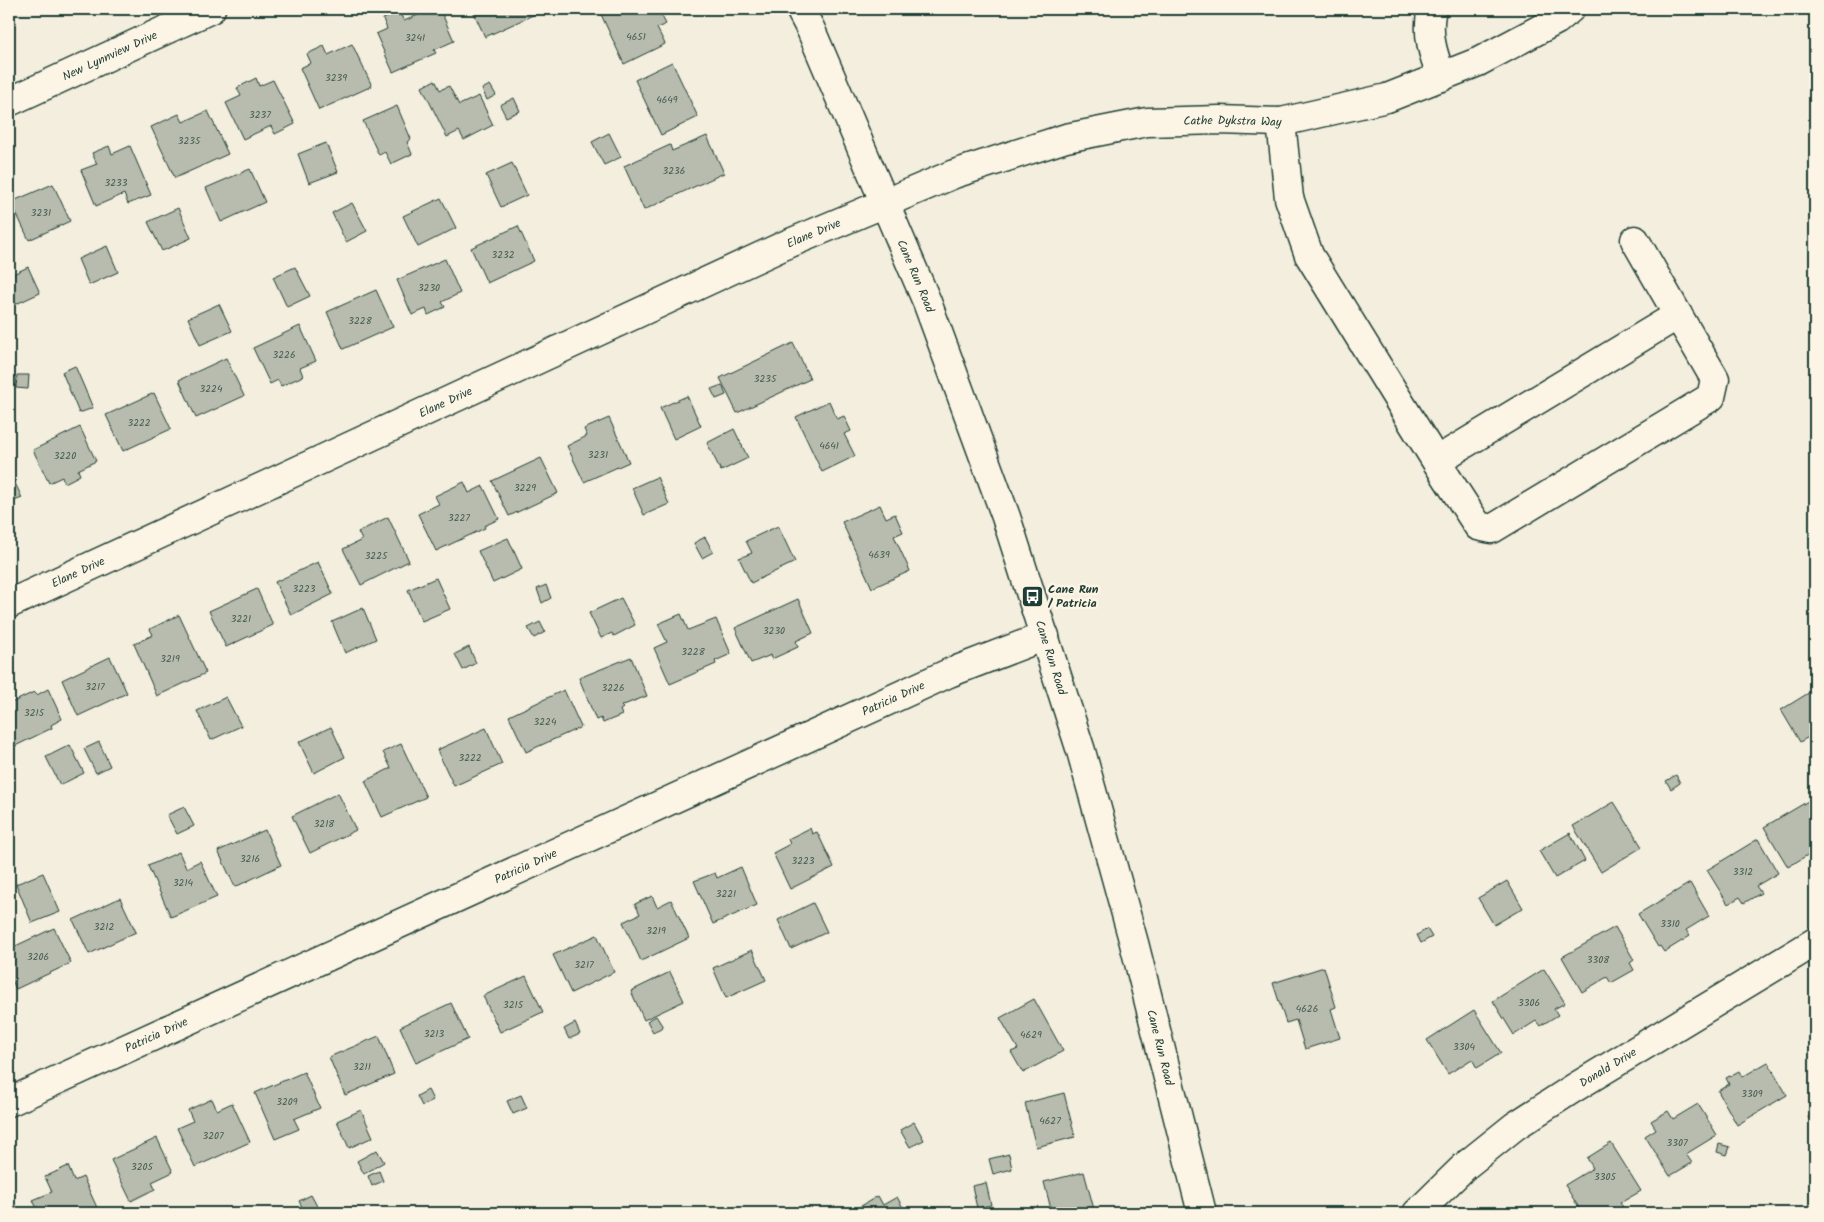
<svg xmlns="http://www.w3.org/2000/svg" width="1824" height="1222" font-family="Kalam,sans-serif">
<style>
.building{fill:#b8bcae;stroke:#1f3d34}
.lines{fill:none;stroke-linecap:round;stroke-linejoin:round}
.minor-casing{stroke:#1f3d34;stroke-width:31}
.highway-casing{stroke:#1f3d34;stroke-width:31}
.minor{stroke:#fcf5e5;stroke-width:28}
.highway{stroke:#fcf5e5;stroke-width:28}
.labels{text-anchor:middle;stroke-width:5;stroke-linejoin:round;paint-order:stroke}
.number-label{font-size:10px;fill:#455d52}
.street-label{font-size:12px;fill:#1f3d34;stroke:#fcf5e5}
.poi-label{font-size:12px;font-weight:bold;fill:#1f3d34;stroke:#fcf5e5;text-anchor:start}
</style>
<rect width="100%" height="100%" fill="#f3eede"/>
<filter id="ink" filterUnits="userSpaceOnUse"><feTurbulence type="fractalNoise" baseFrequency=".02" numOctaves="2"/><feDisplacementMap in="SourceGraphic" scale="10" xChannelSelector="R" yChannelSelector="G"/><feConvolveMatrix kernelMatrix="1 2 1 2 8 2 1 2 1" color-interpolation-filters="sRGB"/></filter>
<g filter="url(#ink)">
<path class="building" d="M432,9H440L454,41L434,50L436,53L393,72L376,34L387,29L383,19L399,12L404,21Z
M472,9H546L485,37Z
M602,9H658L666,24L657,28L665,44L624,64L599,10Z
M352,44L372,86L319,110L300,68L311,63L307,54L324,46L328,55Z
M672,62L698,117L661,135L635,80Z
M256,78L259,86L273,80L295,124L275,134L271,126L243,139L226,103L241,96L237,88Z
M435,80L440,90L449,86L459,105L479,96L493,125L464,140L459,131L447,137L422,87Z
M490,85L496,95L487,100L482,89Z
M514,98L520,111L506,117L500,105Z
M397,106L411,139L407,142L412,154L391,164L385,152L379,155L363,121Z
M208,111L228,154L175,178L151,127L179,114L183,122Z
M609,133L621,157L604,165L592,142Z
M707,136L724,173L644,210L624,166L670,145L672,151Z
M326,143L338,172L309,183L298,154Z
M109,146L112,154L130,146L151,195L128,204L124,194L96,206L81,170L97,164L92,153Z
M512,163L527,195L501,207L486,175Z
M250,169L265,202L221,222L206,188Z
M53,184L70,221L29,240L11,202Z
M441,198L456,228L418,247L403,216Z
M352,203L367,231L346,242L332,213Z
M178,208L191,238L162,251L148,222Z
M518,226L534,261L487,283L471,248Z
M107,246L118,272L89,285L78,259Z
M445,259L460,293L442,302L445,307L428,315L426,309L412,315L397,280Z
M28,267L40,293L14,305L9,293V276Z
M295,267L310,296L287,307L273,277Z
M376,290L393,327L343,349L327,312Z
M219,304L232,331L200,345L188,318Z
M300,326L316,361L300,368L303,376L281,386L278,380L270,384L253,348Z
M793,343L810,379L737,413L720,378Z
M226,358L244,396L196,418L179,380Z
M75,366L93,408L79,413L62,372Z
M17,375H29L28,389L16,388Z
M722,385L726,395L716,399L711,389Z
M154,393L171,429L123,451L106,415Z
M687,396L701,426L674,439L660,408Z
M829,401L837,419L844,416L851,431L844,434L855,456L822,472L796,417Z
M609,418L629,462L584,482L567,446L587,436L584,429Z
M80,427L96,461L78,470L80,475L65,483L62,477L49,483L33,450Z
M734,429L748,458L721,471L707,443Z
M541,458L558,493L509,516L492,481Z
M9,470L22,498L9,503L12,510L9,512Z
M657,477L669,504L644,515L632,488Z
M464,482L469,493L483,486L499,519L484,526L485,528L436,551L418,514L439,504L435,496Z
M880,505L886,518L895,514L903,532L894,536L910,571L872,588L842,522Z
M388,517L409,561L361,585L343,549L362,540L358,532Z
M778,526L795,562L751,583L739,558L752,553L746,541Z
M705,537L713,552L702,558L694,543Z
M508,538L522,569L493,583L478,551Z
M318,562L333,594L291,615L275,582Z
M436,578L450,609L422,621L408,590Z
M546,585L551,598L542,603L537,589Z
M257,589L273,625L226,647L209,611Z
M621,598L635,625L614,636L612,633L601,638L589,613Z
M798,599L813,633L796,641L798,647L772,659L771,655L751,663L735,628Z
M363,608L376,639L345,653L332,622Z
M681,614L688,630L716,619L731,654L715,661L716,664L670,684L654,648L667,642L658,624Z
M179,615L206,673L157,696L134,644L153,635L150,629Z
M540,622L545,632L534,638L528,628Z
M469,647L476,663L463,670L455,654Z
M110,657L127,693L78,716L62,680Z
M631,657L647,696L621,706L623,708L620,710L622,715L603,723L601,718L596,720L579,678Z
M48,689L62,719L51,725L52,728L9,749V704L34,692L37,695Z
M1815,689V733L1800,742L1781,710Z
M564,690L581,727L526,752L509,716Z
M226,697L241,726L211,740L197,711Z
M331,727L345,757L314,773L299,742Z
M486,728L502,764L454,786L437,750Z
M99,742L110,766L96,773L84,749Z
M401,744L426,797L382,817L365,781L391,768L383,752Z
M70,745L84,773L60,785L46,757Z
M1676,775L1680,783L1671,789L1666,781Z
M338,793L356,830L310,853L292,816Z
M1815,797V853L1814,851L1788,867L1764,827Z
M1614,802L1642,847L1601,872L1573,826Z
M184,807L194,826L177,834L167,815Z
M810,828L812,834L817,832L834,867L790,889L773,853L790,844L788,839Z
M265,830L281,865L235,887L218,851Z
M1570,833L1585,861L1555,878L1539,851Z
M1758,839L1778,873L1756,886L1761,893L1744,903L1740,897L1728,904L1707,870Z
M179,852L186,868L200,861L217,897L171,917L148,866Z
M741,867L757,905L713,924L694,881L715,873L717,878Z
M43,873L60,912L32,923L16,884Z
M1507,881L1523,908L1494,925L1478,898Z
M1690,883L1709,916L1686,930L1690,936L1664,952L1660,946L1658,947L1638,914Z
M652,896L657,907L671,900L689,938L641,961L623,922L640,914L635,904Z
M120,898L136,932L89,954L73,920Z
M813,903L827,932L791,949L778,920Z
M1615,927L1634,960L1630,963L1634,970L1611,983L1607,977L1582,992L1562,957Z
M54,928L71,963L16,989L9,974V949Z
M1427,929L1432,937L1421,943L1417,935Z
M597,935L614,972L571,993L553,955Z
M752,950L766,980L726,998L713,968Z
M1324,967L1336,1007L1331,1009L1340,1038L1305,1049L1296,1020L1286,1023L1273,983Z
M1544,969L1565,1003L1554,1009L1558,1015L1540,1026L1536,1021L1514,1035L1493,1001Z
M670,972L684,1001L644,1020L631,991Z
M526,976L543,1012L500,1032L483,996Z
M1034,999L1063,1051L1023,1073L1011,1052L1018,1049L1000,1018Z
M451,1003L468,1039L416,1063L400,1027Z
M1474,1010L1501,1053L1477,1068L1472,1059L1448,1074L1427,1040Z
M656,1016L663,1027L653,1032L647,1021Z
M575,1023L580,1034L569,1039L564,1029Z
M379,1036L394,1074L345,1095L329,1057Z
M1768,1062L1787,1095L1737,1125L1718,1091L1729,1084L1726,1078L1739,1071L1742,1077Z
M304,1072L320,1108L294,1119L299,1129L275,1139L255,1093Z
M428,1090L433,1100L422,1106L417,1096Z
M1064,1093L1075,1137L1036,1147L1025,1103Z
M521,1095L527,1108L513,1114L507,1101Z
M212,1099L217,1110L232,1103L250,1142L195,1167L177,1128L193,1121L188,1110Z
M1698,1104L1717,1135L1686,1154L1692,1163L1670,1176L1645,1136L1656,1129L1651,1121L1668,1111L1673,1119Z
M361,1110L373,1137L349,1148L337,1121Z
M1815,1112V1127L1814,1128L1808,1117Z
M914,1122L924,1140L910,1147L900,1130Z
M157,1138L173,1172L152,1182L155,1189L131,1201L111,1160Z
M1611,1143L1641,1191L1620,1203L1623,1207L1613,1213H1582L1565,1185L1593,1168L1587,1158Z
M1719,1144L1730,1147L1727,1155L1717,1152Z
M377,1150L384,1162L364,1174L357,1161Z
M1009,1154L1012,1169L993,1174L989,1159Z
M68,1166L74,1181L83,1177L99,1212L39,1213L33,1200L52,1192L45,1177Z
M379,1171L383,1181L372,1186L368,1176Z
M1084,1172L1095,1213H1052L1044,1182Z
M986,1183L991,1205L977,1208L972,1186Z
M311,1195L318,1208L305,1213L299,1201Z
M878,1196L883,1205L897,1197L906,1213H858L856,1209Z"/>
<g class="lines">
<defs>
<g id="minor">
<path d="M1432,9C1426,33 1433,55 1442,77"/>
<path id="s1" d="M9,102L211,9"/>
<path d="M1281,122L1289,198L1309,255L1436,461L1478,526L1492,529L1711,397L1715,379L1678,315L1436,461"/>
<path d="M1635,240L1678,315"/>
<path id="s2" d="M9,604L783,246L954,174L1066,138L1147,122L1220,120L1281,122L1387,98L1478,62L1557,20L1570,9"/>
<path id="s3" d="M9,1102L949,673L1045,636"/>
<path id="s4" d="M1417,1213L1465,1166L1515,1126L1574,1088L1815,942"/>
</g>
<g id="highway">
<path id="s5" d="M800,9L811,30L927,302L1006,517L1081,751L1134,943L1202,1213"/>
</g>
</defs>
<use href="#minor" class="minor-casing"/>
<use href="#highway" class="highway-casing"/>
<use href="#minor" class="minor"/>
<use href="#highway" class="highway"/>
</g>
</g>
<defs>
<symbol id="bus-square" viewBox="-11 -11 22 22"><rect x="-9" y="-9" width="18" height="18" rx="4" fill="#1f3d34" stroke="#fcf5e5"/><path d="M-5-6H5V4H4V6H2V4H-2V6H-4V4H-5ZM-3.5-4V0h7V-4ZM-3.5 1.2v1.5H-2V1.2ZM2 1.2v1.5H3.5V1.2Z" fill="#fff"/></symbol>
</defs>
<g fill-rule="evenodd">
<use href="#bus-square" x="1020" y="584" width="25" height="25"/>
</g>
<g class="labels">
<g class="number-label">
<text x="636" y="40">4651</text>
<text x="415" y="41">3241</text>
<text x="336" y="81">3239</text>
<text x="667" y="103">4649</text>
<text x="260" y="118">3237</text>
<text x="189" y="144">3235</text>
<text x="674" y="174">3236</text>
<text x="116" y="186">3233</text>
<text x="41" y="216">3231</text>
<text x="503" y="258">3232</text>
<text x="429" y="291">3230</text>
<text x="360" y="324">3228</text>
<text x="284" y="358">3226</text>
<text x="765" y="382">3235</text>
<text x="211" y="392">3224</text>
<text x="139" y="426">3222</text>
<text x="829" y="449">4641</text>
<text x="598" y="458">3231</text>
<text x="65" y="459">3220</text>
<text x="525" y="491">3229</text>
<text x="459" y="521">3227</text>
<text x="879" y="558">4639</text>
<text x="376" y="559">3225</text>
<text x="304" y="592">3223</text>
<text x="241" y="622">3221</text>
<text x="774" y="634">3230</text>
<text x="693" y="655">3228</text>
<text x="170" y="662">3219</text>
<text x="95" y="690">3217</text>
<text x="613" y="691">3226</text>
<text x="34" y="716">3215</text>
<text x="545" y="725">3224</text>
<text x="470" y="761">3222</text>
<text x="324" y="827">3218</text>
<text x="250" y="862">3216</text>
<text x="803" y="864">3223</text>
<text x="1743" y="875">3312</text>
<text x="183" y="886">3214</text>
<text x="726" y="897">3221</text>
<text x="1670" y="927">3310</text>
<text x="104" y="930">3212</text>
<text x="656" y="934">3219</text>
<text x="38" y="960">3206</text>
<text x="1598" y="963">3308</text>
<text x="584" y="968">3217</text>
<text x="1529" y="1006">3306</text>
<text x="513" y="1008">3215</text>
<text x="1307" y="1012">4626</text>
<text x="434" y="1037">3213</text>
<text x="1031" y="1038">4629</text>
<text x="1464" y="1050">3304</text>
<text x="362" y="1070">3211</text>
<text x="1752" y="1097">3309</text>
<text x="287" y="1105">3209</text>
<text x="1050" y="1124">4627</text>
<text x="213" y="1139">3207</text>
<text x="1677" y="1146">3307</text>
<text x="142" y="1170">3205</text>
<text x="1605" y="1180">3305</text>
</g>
<g class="street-label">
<text dy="4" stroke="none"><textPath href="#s1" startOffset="111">New Lynnview Drive</textPath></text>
<text dy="4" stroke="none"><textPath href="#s2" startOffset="1324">Cathe Dykstra Way</textPath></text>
<text dy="4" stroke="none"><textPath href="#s2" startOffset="886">Elane Drive</textPath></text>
<text dy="4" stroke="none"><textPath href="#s5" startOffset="291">Cane Run Road</textPath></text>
<text dy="4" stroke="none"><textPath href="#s2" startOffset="481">Elane Drive</textPath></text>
<text dy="4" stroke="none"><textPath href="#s2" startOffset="76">Elane Drive</textPath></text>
<text dy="4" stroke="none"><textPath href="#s5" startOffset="696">Cane Run Road</textPath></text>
<text dy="4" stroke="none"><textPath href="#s3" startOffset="972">Patricia Drive</textPath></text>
<text dy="4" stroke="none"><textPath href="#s3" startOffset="568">Patricia Drive</textPath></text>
<text dy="4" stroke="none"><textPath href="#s3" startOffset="162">Patricia Drive</textPath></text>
<text dy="4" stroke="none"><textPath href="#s5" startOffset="1101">Cane Run Road</textPath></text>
<text dy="4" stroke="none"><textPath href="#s4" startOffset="241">Donald Drive</textPath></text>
</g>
<g class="poi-label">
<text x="1048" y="593">Cane Run<tspan x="1048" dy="14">/ Patricia</tspan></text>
</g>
</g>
<rect width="1824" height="1222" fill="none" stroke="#fcf5e5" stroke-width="30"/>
<rect x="15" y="15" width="1794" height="1192" fill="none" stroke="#1f3d34" stroke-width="2" filter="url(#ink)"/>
</svg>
